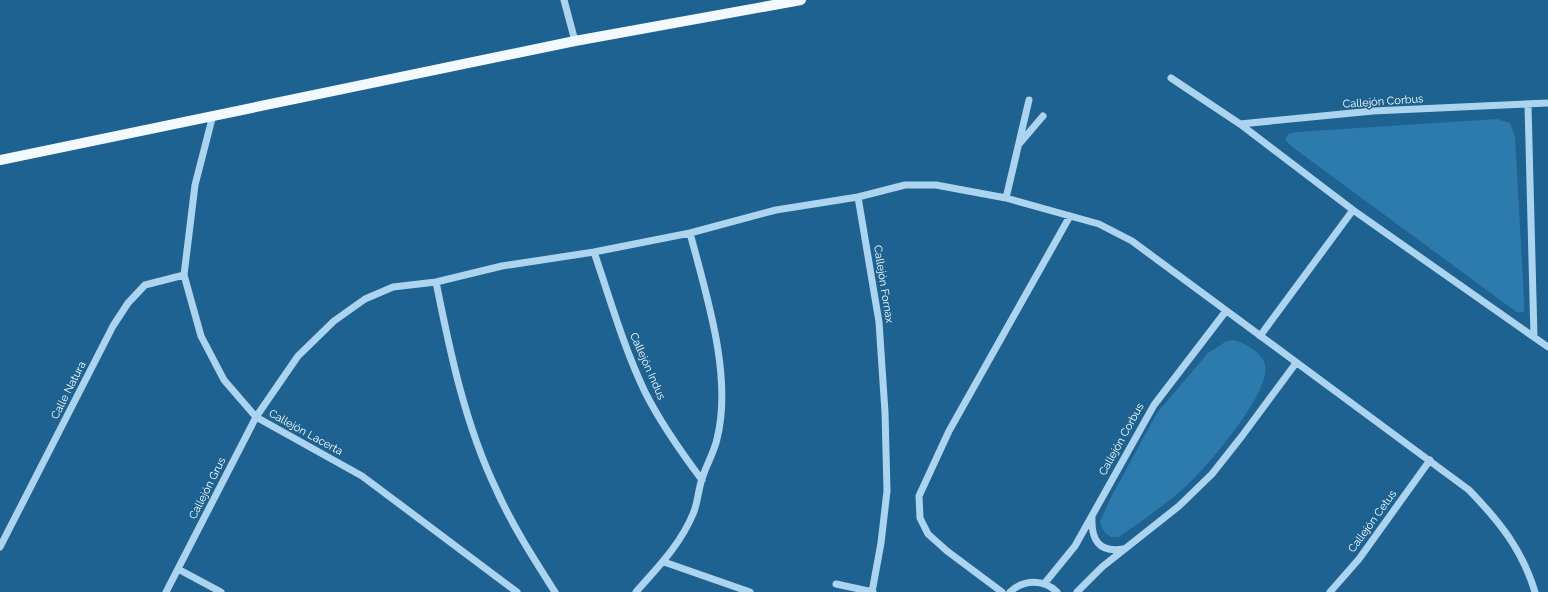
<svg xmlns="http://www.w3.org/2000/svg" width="1548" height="592" font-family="Raleway,sans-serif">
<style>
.green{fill:#2d7bac}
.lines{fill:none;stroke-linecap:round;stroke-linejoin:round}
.minor{stroke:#acd4ee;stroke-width:7}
.major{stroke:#f3faff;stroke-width:10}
.labels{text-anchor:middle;stroke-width:3;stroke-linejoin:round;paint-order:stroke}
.street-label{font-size:11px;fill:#fff;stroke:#1d6290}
</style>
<rect width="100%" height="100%" fill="#1d6290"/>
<path class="green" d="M1497,119L1510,123L1515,136L1524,300V311C1519,315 1516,311 1511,308L1295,149L1285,140L1288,134L1297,132Z
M1233,340C1245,343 1262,352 1265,365C1272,392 1203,472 1182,490C1162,507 1140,522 1119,537C1108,539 1103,532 1100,522L1110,499L1157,413L1208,353L1225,342Z"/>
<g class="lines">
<path class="minor" d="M564,0L575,41
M1171,78L1240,124L1353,210L1548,347
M1528,105L1534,337
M213,115L195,185L184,275L201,336L224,380L256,417L362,476L517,592
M1240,124L1373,111L1548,103
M1020,143L1043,116
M858,197L879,322L885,412L887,491L881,543L872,592
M1006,198L1029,100
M594,252C610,299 624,348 645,392C661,424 681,452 702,480
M436,282C450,352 465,424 496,489C512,525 534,559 555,592
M1260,336L1353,210
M1092,517C1091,540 1099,553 1123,549
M0,547L113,326L128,303L145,285L184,275
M664,562L750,592
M178,569L221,592
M836,584L873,592
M1044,584L1075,546L1154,405L1226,311
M166,592L256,417L298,356L334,321L365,299L393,287L436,282L502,266L594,252L690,233L776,210L858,197L905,185H936L1006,198L1099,224L1132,241L1469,490C1499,521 1522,549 1535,592
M636,592C658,567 680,545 693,514C698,503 698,490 702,479C706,465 714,453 717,439C733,376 706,294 690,233
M1002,592L947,551L928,534L920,518L919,496L949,431L1070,216
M1010,592C1024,579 1044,579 1057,592
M1077,592L1102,567L1179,506L1212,474L1242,436L1296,363
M1330,592L1359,559L1430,460"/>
<path class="major" d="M0,160L575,41L801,0"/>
</g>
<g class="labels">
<g class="street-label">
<text transform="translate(1383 101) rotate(-4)" y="4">Callejón Corbus</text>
<text transform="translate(884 284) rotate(81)" y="4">Callejón Fornax</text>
<text transform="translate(648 366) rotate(66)" y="4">Callejón Indus</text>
<text transform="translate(68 390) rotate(-63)" y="4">Calle Natura</text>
<text transform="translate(306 432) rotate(29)" y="4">Callejón Lacerta</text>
<text transform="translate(1121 439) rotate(-61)" y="4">Callejón Corbus</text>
<text transform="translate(207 488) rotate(-63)" y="4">Callejón Grus</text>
<text transform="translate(1372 521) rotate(-54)" y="4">Callejón Cetus</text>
</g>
</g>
</svg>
